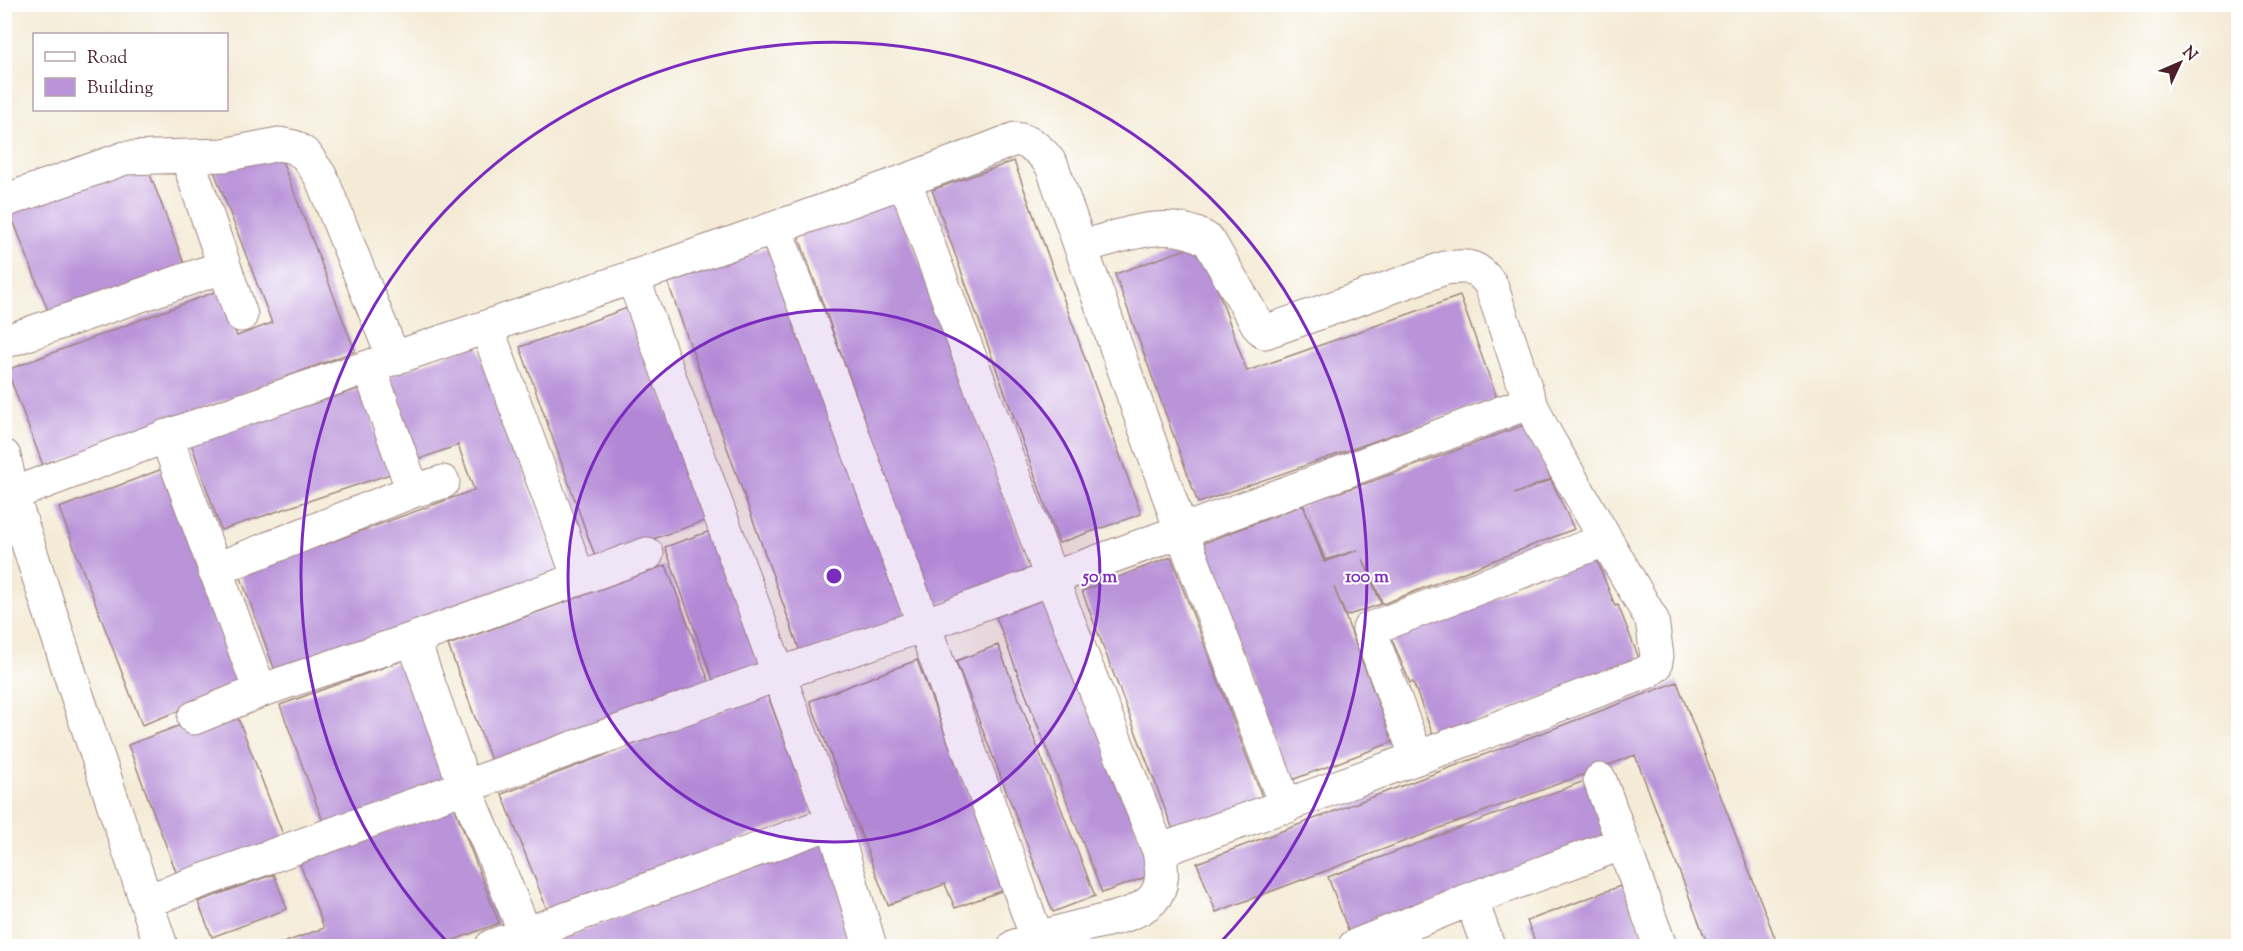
<svg xmlns="http://www.w3.org/2000/svg" width="2243" height="951" font-family="'Sorts Mill Goudy',serif">
<style>
.building{fill:#ba94d9}
.lines{fill:none;stroke-linecap:round;stroke-linejoin:round}
.minor-casing{stroke:#9f8580;stroke-width:35}
.minor{stroke:#fff;stroke-width:33}
.ring{fill:none;stroke:#7b2cbf;stroke-width:3}
.centre{fill:#7b2cbf;stroke:#fff;stroke-width:3}
.ring-label{font-size:18px;text-anchor:middle;font-weight:bold;fill:#7b2cbf;stroke:#fff;stroke-width:4.5;stroke-linejoin:round;paint-order:stroke}
</style>
<rect width="100%" height="100%" fill="#fff"/>
<filter id="ink" filterUnits="userSpaceOnUse"><feTurbulence type="fractalNoise" baseFrequency=".0167" numOctaves="2"/><feDisplacementMap in="SourceGraphic" scale="12" xChannelSelector="R" yChannelSelector="G"/><feConvolveMatrix kernelMatrix="1 2 1 2 8 2 1 2 1" color-interpolation-filters="sRGB"/></filter>
<filter id="wash" filterUnits="userSpaceOnUse"><feTurbulence type="fractalNoise" baseFrequency=".008" numOctaves="4" result="noise"/><feDisplacementMap in="SourceGraphic" scale="24" xChannelSelector="R" yChannelSelector="G"/><feGaussianBlur stdDeviation="1.35" result="paint"/><feColorMatrix in="noise" values="0 0 0 0 0 0 0 0 0 0 0 0 0 0 0 0 0 1.4 0 .05"/><feComposite in="paint" operator="in"/></filter>
<g filter="url(#wash)">
<rect width="100%" height="100%" fill="#f4ebd6"/>
<g id="blocks">
<path class="building" d="M277,148L355,351L44,468L7,370L220,290L237,336L272,323L214,171Z
M145,161L185,266L50,316L10,212Z
M1014,161L1141,514L1059,543L932,190Z
M896,197L1031,571L932,606L797,232Z
M1201,244L1247,371L1460,296L1497,398L1198,503L1115,274Z
M772,246L906,617L801,654L668,283Z
M630,307L707,520L596,559L520,347Z
M477,344L561,573L277,676L240,575L474,490L458,445L414,461L385,378Z
M361,388L390,474L221,530L191,443Z
M1524,425L1551,479L1514,494L1551,480L1574,529L1383,604L1363,559L1381,604L1346,616L1334,587L1393,742L1289,781L1199,545L1303,505L1324,562L1358,550L1325,560L1303,504L1373,481Z
M165,468L248,685L142,725L59,508Z
M713,530L763,670L715,686L665,547Z
M1171,557L1264,802L1175,835L1082,591Z
M1596,558L1615,606L1618,605L1640,661L1434,738L1413,682L1410,683L1390,635Z
M666,565L710,684L492,763L448,645Z
M1049,597L1154,874L1102,893L996,617Z
M998,645L1095,896L1053,912L956,661Z
M404,660L449,783L325,827L280,705Z
M917,660L1004,890L955,908L945,884L888,905L810,701Z
M1677,682L1778,946H1708L1635,755L1216,912L1197,863Z
M767,694L812,812L548,912L502,794Z
M233,705L287,845L181,885L128,745Z
M1590,779L1612,837L1350,935L1328,877Z
M454,806L499,923L438,946H275L324,928L300,864Z
M825,839L864,940L848,946H541Z
M274,874L287,909L212,937L198,902Z
M1623,885L1647,946H1537L1527,921Z"/>
</g>
</g>
<g filter="url(#ink)">
<use href="#blocks" fill-opacity="0" stroke="#9f8580" stroke-width="1.5"/>
<g class="lines">
<defs>
<path id="minor" d="M187,157L241,315
M905,182L1051,577L1159,851
M4,201L125,158L224,155L279,144L294,147L306,155L321,177L394,359
M775,228L924,625L1037,938
M633,278L833,822L870,946
M487,328L579,578
M4,342L223,267
M369,367L413,491
M166,436L260,691L413,639L647,554
M4,456L12,494L74,686L161,946
M12,494C64,475 116,454 168,436C450,336 736,248 1015,139C1032,141 1043,152 1052,166L1181,530L1286,807
M214,570L413,491L443,482
M413,639L465,787L526,935
M194,718L260,691
M1417,758L1369,629L1605,540
M1600,780L1660,946
M1471,899L1488,946
M146,901L779,674L924,625L1338,474L1530,402
M492,946L833,822
M1015,946C1037,938 1059,932 1082,926C1104,920 1134,917 1152,900C1165,886 1162,868 1159,851L1417,758L1647,672L1655,666L1657,656L1652,620L1543,430L1530,402L1491,285C1476,264 1468,266 1445,268L1265,332L1259,327L1209,241C1171,215 1121,236 1081,247
M1355,946L1471,899L1623,843"/>
</defs>
<use href="#minor" class="minor-casing"/>
<use href="#minor" class="minor"/>
</g>
</g>
<circle cx="834" cy="576" r="266" fill="#7b2cbf" fill-opacity=".12"/>
<g class="ring">
<circle cx="834" cy="576" r="266"/>
<path d="M451 946A533 533 0 1 1 1217 946"/>
</g>
<circle cx="834" cy="576" r="9" class="centre"/>
<g class="ring-label">
<text x="1100" y="582">50 m</text>
<text x="1367" y="582">100 m</text>
</g>
<rect width="2243" height="951" fill="none" stroke="#fff" stroke-width="24"/>
<rect x="33" y="33" width="195" height="78" fill="#ffffff" stroke="#b7a5aa" stroke-width="1.5"/>
<rect x="45" y="52" width="30" height="9" fill="#ffffff" stroke="#b7a5aa" stroke-width="1.5"/>
<text x="87" y="63" font-size="18" fill="#4a1f2b">Road</text>
<rect x="45" y="78" width="30" height="18" fill="#ba94d9" stroke="#b7a5aa" stroke-width="1.5"/>
<text x="87" y="93" font-size="18" fill="#4a1f2b">Building</text>
<g transform="translate(2180 63) rotate(46)" stroke="#ffffff" stroke-width="4.5" paint-order="stroke">
<path d="M0-4.5L10 22L0 15L-10 22Z" fill="#4a1f2b"/>
<text y="-9" font-size="16" font-weight="bold" text-anchor="middle" fill="#4a1f2b">N</text>
</g>
</svg>
